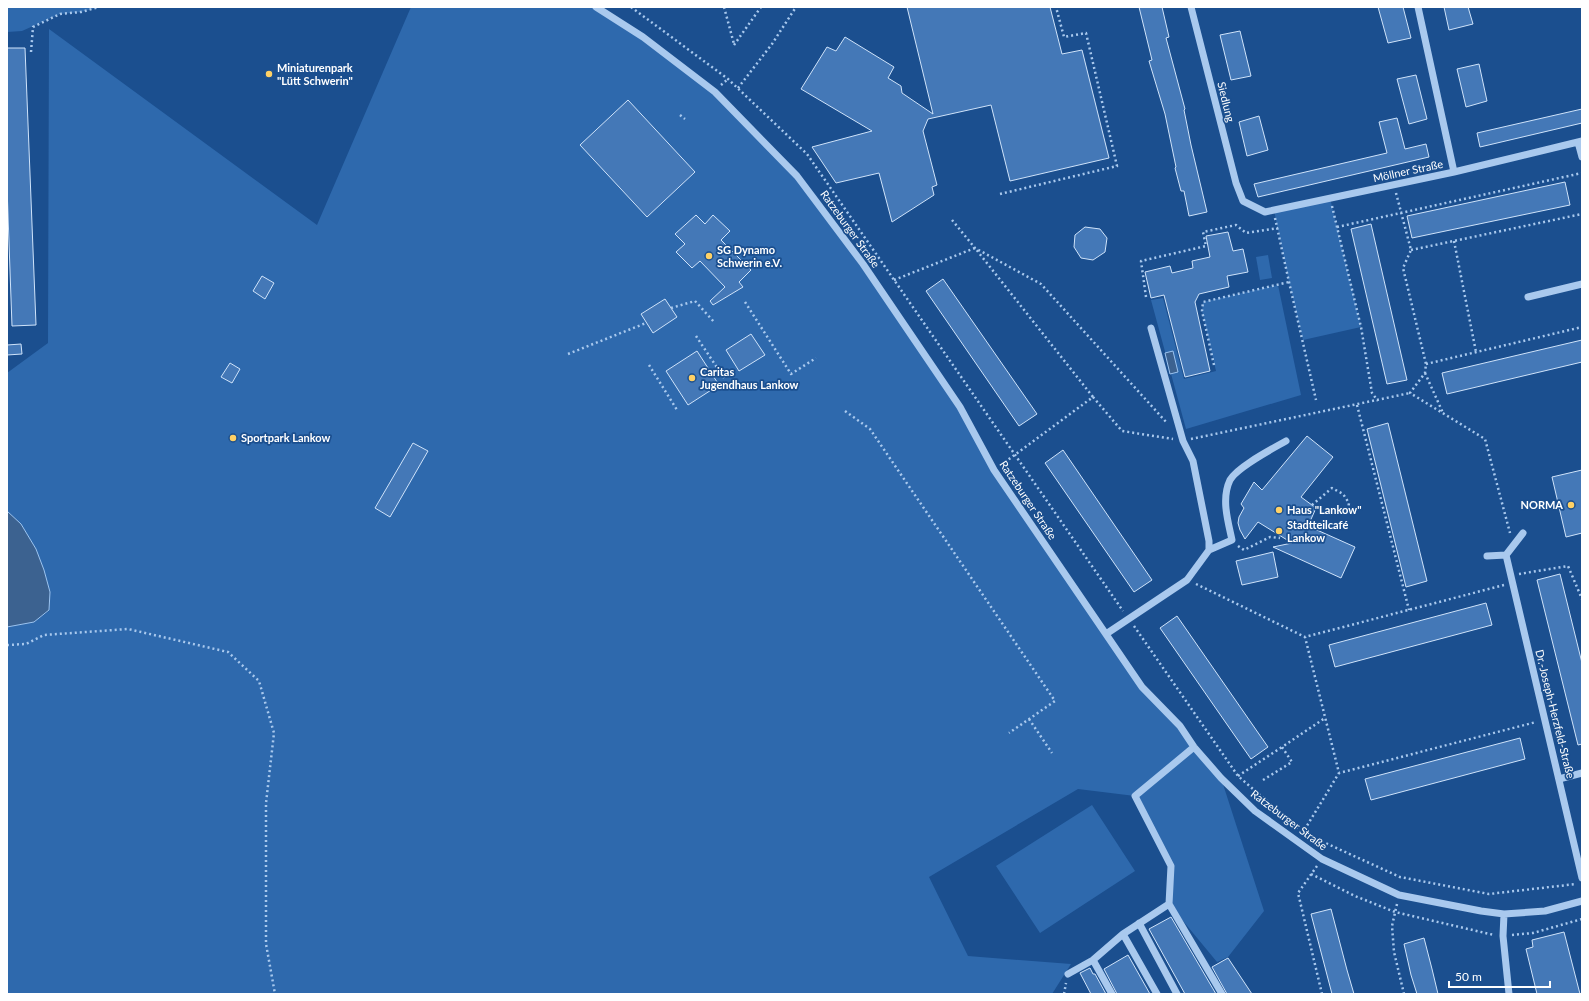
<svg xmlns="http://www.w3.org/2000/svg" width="1589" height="1001" font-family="Lato,sans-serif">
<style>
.green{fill:#2e69ad}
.water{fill:#3c6290;stroke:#9cc4f0}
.building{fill:#4478b7;stroke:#cfe3fa}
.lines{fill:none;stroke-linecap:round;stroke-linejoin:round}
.path{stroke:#a9c9ee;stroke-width:2.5;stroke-dasharray:2 3;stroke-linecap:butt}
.minor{stroke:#a9c9ee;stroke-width:7}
.poi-dot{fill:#ffd166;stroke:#1b4f8f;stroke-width:1.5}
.labels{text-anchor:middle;stroke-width:3.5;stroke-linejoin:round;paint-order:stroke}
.poi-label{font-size:11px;font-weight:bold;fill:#fff;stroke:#1b4f8f;text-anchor:start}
.street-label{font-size:11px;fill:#fff;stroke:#1b4f8f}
</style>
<rect width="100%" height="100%" fill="#1b4f8f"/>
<path class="green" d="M7,7H99L81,12L60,14L22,31L7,32Z
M411,7H596L715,92L797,176L960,407L994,470L1142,687L1221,778L1264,911L1228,957L1217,962L1169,904L1171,866L1135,796L1078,789L929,877L968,956L1071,964L1052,994H7V627L34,622L49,611L50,592L21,524L7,511V373L48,343L49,29L317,225Z
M1330,198L1361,327L1303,340L1289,282L1274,210Z
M1268,255L1272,278L1260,280L1256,257Z
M1278,285L1301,395L1186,429L1151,300L1163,298L1184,379L1216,371L1202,311L1203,302Z
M1092,805L1135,871L1040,933L996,866Z"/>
<path class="water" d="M1173,351L1178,372L1170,374L1165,353Z
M7,511L21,524L36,549L44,570L50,592L49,610L34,622L7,627Z"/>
<path class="building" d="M907,7H1050L1062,54L1082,50L1109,158L1010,181L991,105L928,119L923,131L937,185L932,187L934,195L892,222L879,173L836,183L812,147L872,131L801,89L827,47L836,51L845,37L894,67L888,78L901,86L902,93L933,114Z
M1139,7H1162L1169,37L1166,38L1185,109L1184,110L1191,145L1207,212L1189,216L1184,191H1181L1175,168L1176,167L1165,114L1149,61L1152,60Z
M1378,7H1403L1411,38L1388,43Z
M1444,7H1468L1473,24L1449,30Z
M1240,31L1251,76L1231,80L1220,35Z
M7,48H25L36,325L12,326L7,187Z
M1479,64L1487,101L1466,107L1457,69Z
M1416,75L1427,119L1409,124L1397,79Z
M628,100L695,172L647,217L580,145Z
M1582,109V123L1480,147L1477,133Z
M1259,116L1268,150L1247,156L1239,122Z
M1397,118L1405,149L1426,144L1429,157L1258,197L1254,184L1387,153L1379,122Z
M1565,182L1570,205L1412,238L1407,216Z
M696,215L705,224L713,215L730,231L721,240L751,270L739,282L743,287L713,305L710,301L725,287L700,261L692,268L676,252L685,244L675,234Z
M1371,224L1407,380L1387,384L1351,229Z
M1085,227L1100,229L1107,238L1105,252L1093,260L1081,258L1074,247L1075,235Z
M1228,232L1233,251L1243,249L1248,272L1227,276L1229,287L1199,294L1195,302L1210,371L1185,377L1164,295L1151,298L1145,272L1170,266L1172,273L1193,268L1192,261L1210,257L1206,236Z
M262,276L274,283L265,299L253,291Z
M943,279L1037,414L1019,426L926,291Z
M665,299L677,317L653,333L641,314Z
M751,334L765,355L739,371L726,350Z
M1582,340V362L1447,394L1442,373Z
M21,344L22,354L7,355V345Z
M697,351L719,385L688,405L666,371Z
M230,363L240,369L232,383L221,377Z
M1388,423L1427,581L1406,587L1367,429Z
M1307,436L1333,457L1301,497L1316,508L1308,526L1355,547L1341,578L1273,547L1292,543L1258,522L1245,539L1240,530L1238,523L1239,517L1244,508L1241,504L1254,482L1262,490Z
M413,443L428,451L390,517L375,508Z
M1063,450L1152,580L1134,592L1045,463Z
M1582,470V533L1566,537L1552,477Z
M1273,552L1278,577L1242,585L1236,561Z
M1560,574L1582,663V744L1578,745L1537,580Z
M1486,603L1492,625L1335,667L1329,645Z
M1177,616L1268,747L1251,759L1160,628Z
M1520,738L1525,759L1371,800L1365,779Z
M1331,909L1347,970L1354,994H1332L1311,914Z
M1171,917L1216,994H1185L1149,929Z
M1564,932L1580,994H1537L1526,949L1533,947L1532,940Z
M1424,938L1432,969L1438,994H1417L1411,975L1404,944Z
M1128,955L1150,994H1117L1104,969Z
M1228,958L1252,994H1227L1212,967Z
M1090,968L1093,974H1095L1106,994H1091L1080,973Z"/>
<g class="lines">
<path class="path" d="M631,7L728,79L807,154L1123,611
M724,7L734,44
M734,45L761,7
M31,52L33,27L60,14L81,12L99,7
M721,85L728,79
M738,88L772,44L796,7
M680,115L685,119
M1396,193L1411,250L1403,268L1426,364L1425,373L1410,393L1485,439L1510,533
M1000,194L1117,166L1086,33L1064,37L1056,7
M1332,206L1361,327L1372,393L1378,401
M1275,218L1289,282L1316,400
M952,220L975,248L1041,284L1167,423
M1337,227L1582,173
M1454,241L1476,352
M1411,250L1582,214
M894,280L975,248L1093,397L1001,465
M1146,297L1141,261L1206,246L1203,232L1236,225L1246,233L1278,228
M745,302L791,374L816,358
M671,308L695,301L715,323
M696,336L724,378
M568,354L646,323
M1426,364L1582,327
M649,365L677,410
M1214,365L1202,311L1203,302L1289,282
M1425,373L1443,413
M1093,397L1122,431L1173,439
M1357,405L1409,610
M845,411L870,429L1055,701L1009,733
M1191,439L1410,393
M1312,505L1332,488L1343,494L1349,503L1347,514
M1238,546L1244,550L1270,537L1280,538
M1519,574L1568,566L1582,599
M1196,584L1305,637
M1504,585L1305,637L1339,773L1536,722
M1134,626L1238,776L1298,828
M7,645L26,644L44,635L128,629L228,652L259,681L274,733L266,803V944L275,994
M1029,719L1052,753
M1238,776L1282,747
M1263,780L1292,762L1282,747L1325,718
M1302,834L1339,773
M1308,835L1400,877L1489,894L1576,884
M1317,866L1298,893L1322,994
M1311,874L1355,896L1395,912L1494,935
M1397,904L1392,926L1394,952L1404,994
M1512,935L1533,933L1582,919
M1064,994L1066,983"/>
<path class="minor" d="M596,7L643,37L715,92L797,176L863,264L960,407L994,470L1142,687L1180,726L1194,747L1221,778L1255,811L1322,859L1399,895L1481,911L1504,914L1545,911L1582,901
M1191,7L1236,183L1243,201L1265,212L1454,172L1582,141
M1418,7L1454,172
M1578,142L1582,157
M1528,297L1582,284
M1209,550L1232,540C1228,521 1221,499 1230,480C1237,467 1272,449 1286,441
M1506,555L1582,878
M1487,556L1506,555L1523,533
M1106,634L1187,580L1209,550V541L1193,461L1183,441L1151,328
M1559,779L1582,773
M1169,904L1171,866L1135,796L1194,747
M1504,914L1503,936L1509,994
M1139,923L1177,994
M1123,934L1157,994
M1093,960L1112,994
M1068,974L1093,960L1123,934L1169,904L1222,994"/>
</g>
<g class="poi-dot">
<circle cx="269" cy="74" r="4"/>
<circle cx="709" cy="256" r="4"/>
<circle cx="692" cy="378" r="4"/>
<circle cx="233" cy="438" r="4"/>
<circle cx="1571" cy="505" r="4"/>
<circle cx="1279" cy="510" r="4"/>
<circle cx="1279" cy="531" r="4"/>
</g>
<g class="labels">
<g class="poi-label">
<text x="277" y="72">Miniaturenpark<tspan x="277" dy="13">"Lütt Schwerin"</tspan></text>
<text x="717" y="254">SG Dynamo<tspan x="717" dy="13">Schwerin e.V.</tspan></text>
<text x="700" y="376">Caritas<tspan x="700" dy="13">Jugendhaus Lankow</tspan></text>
<text x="241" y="442">Sportpark Lankow</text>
<text x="1563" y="509" text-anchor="end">NORMA</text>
<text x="1287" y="514">Haus "Lankow"</text>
<text x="1287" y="529">Stadtteilcafé<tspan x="1287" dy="13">Lankow</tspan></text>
</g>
<g class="street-label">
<text transform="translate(1226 102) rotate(76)" y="4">Siedlung</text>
<text transform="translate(1408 171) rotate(-12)" y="4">Möllner Straße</text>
<text transform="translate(850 229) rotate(54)" y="4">Ratzeburger Straße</text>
<text transform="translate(1028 500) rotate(56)" y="4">Ratzeburger Straße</text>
<text transform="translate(1555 714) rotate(76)" y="4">Dr.-Joseph-Herzfeld-Straße</text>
<text transform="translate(1289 820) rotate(37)" y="4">Ratzeburger Straße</text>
</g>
</g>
<rect width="1589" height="1001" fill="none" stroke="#ffffff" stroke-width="16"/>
<path d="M1449 981v6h101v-6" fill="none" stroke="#ffffff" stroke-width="2"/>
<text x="1455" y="981" font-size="12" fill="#ffffff" stroke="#1b4f8f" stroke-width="3" paint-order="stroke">50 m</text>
</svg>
